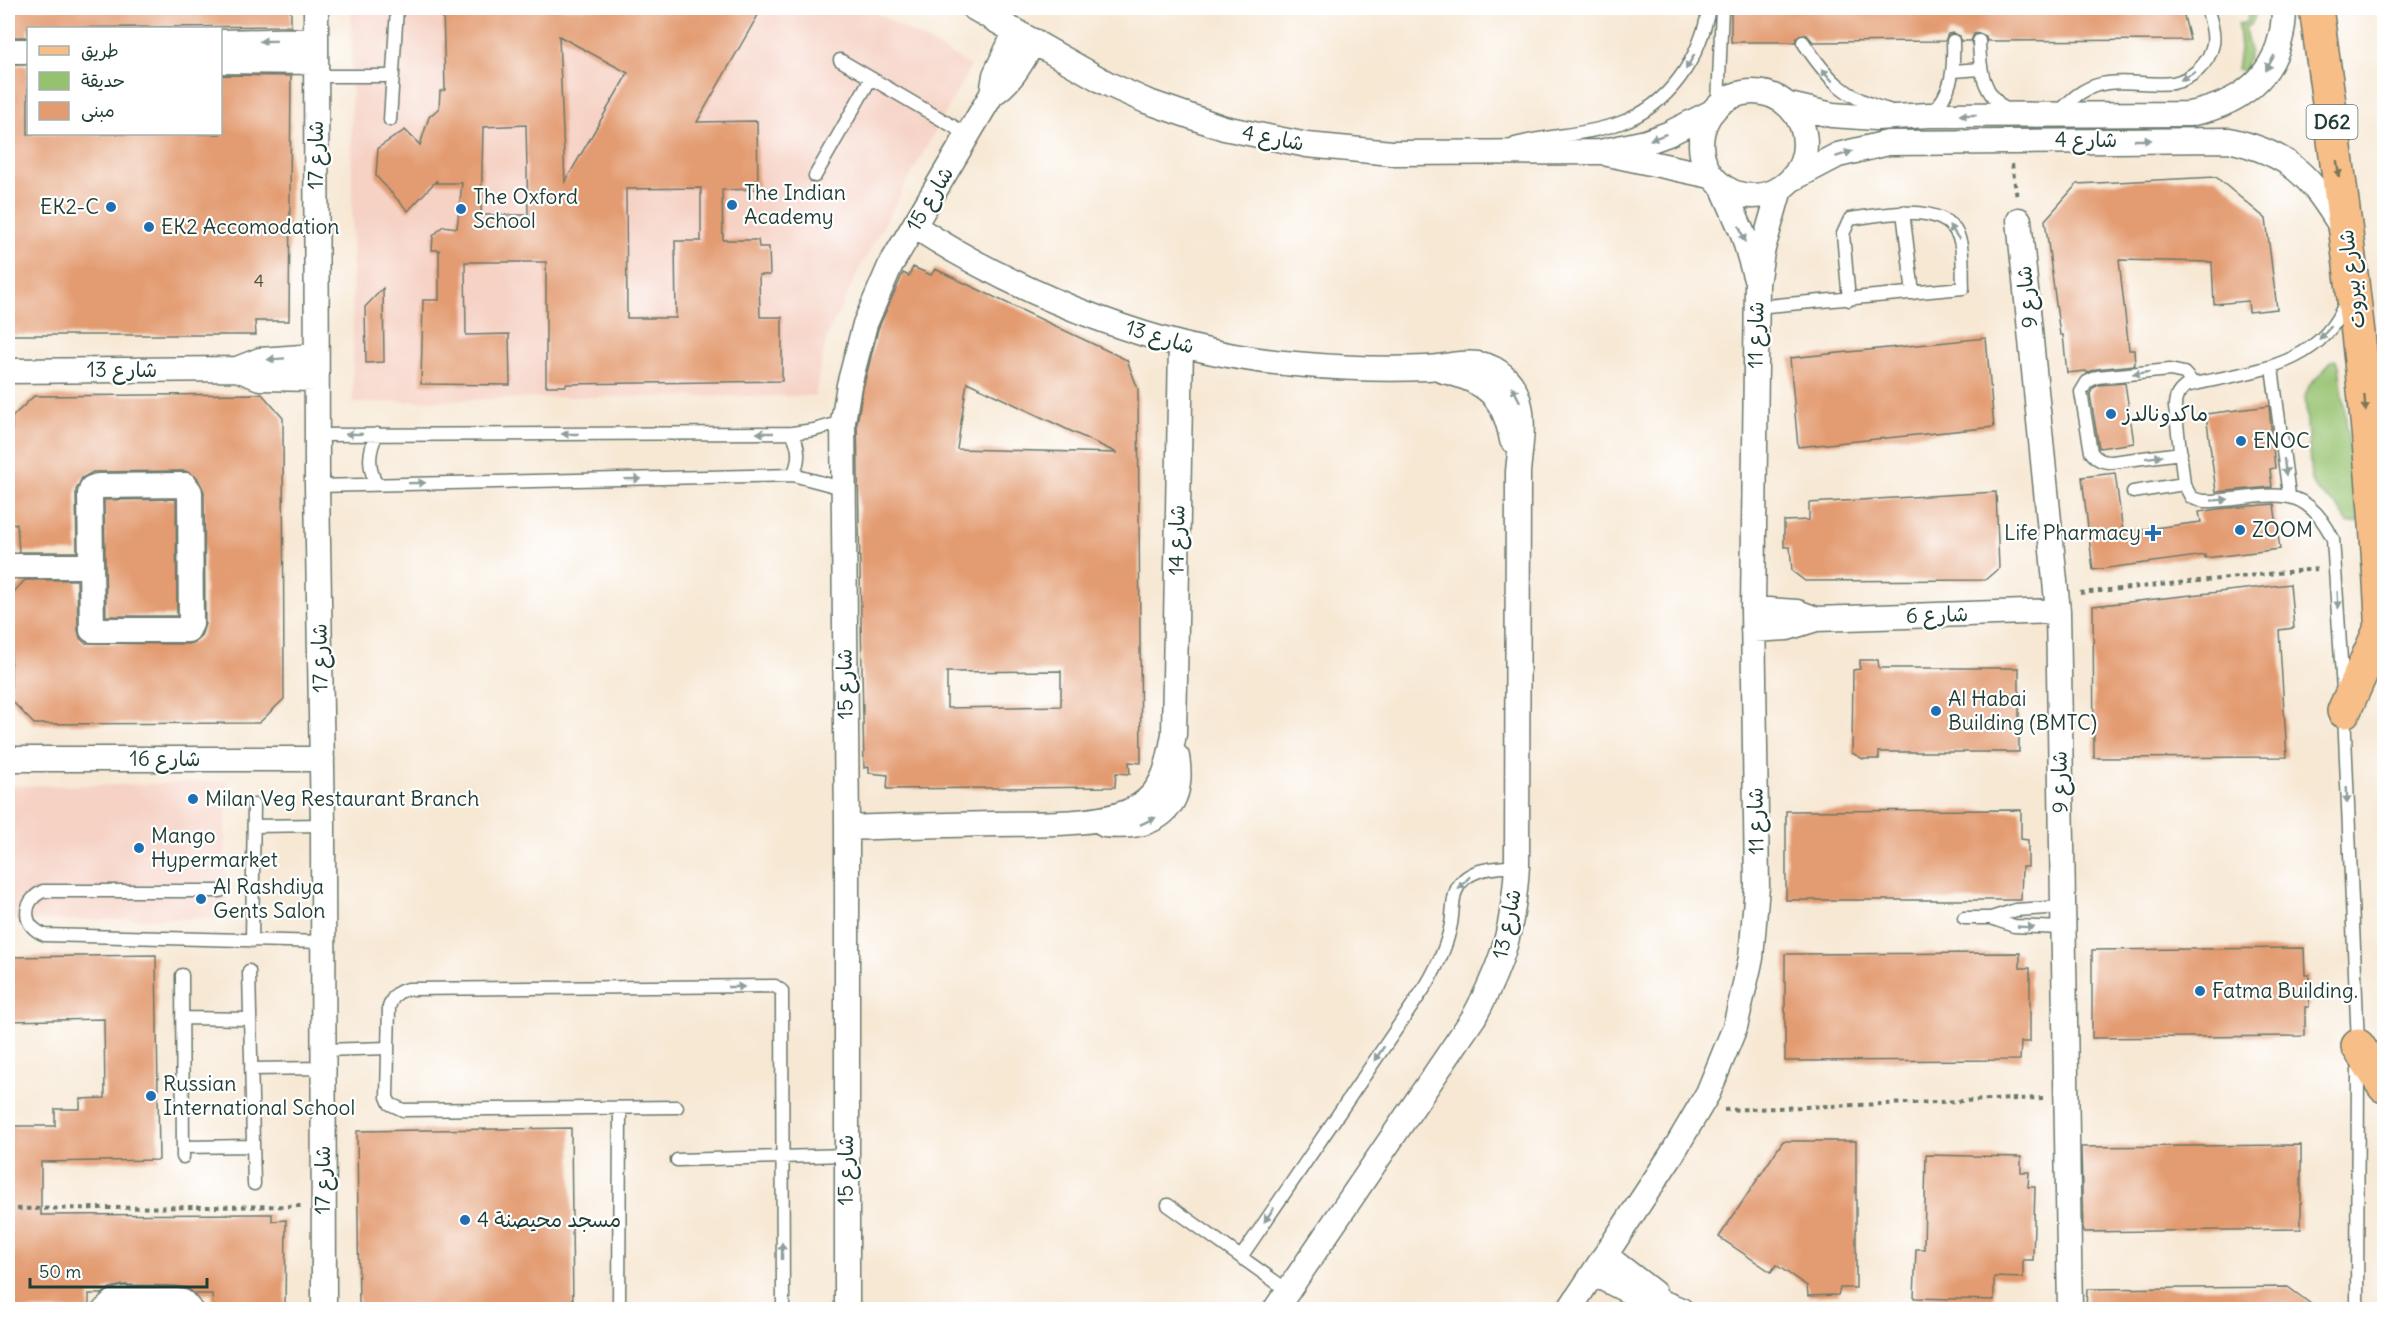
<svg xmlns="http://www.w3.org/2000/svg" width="2392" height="1317" font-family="Delius,'Playpen Sans Arabic',sans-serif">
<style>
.built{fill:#f6d2c5}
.green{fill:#96c26f;stroke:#5a8052;stroke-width:1.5}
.building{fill:#e39b71;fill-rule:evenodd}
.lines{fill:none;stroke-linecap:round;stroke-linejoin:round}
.lane-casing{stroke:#6b796c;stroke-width:15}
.street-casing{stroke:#6b796c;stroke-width:27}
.primary-casing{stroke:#6b796c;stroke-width:36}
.path{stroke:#6b796c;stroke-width:4;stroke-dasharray:4.5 4.5;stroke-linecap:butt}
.lane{stroke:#fff;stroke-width:12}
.street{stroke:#fff;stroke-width:24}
.primary{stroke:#f7be88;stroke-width:33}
.oneway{fill:#8f9e9a}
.oneway2{fill:#80775a}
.poi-dot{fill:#1f6fb2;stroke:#fff;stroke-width:2}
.labels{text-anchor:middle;stroke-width:4.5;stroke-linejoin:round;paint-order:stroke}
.number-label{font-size:18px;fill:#505443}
.shield{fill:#fff;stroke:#627771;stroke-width:1.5}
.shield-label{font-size:20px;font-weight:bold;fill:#1f3d34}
.street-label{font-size:21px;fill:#1f3d34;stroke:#fff}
.poi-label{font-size:21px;fill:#1f3d34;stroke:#fff;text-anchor:start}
</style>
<rect width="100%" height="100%" fill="#fff"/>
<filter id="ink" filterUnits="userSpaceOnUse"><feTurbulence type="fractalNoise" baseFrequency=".0167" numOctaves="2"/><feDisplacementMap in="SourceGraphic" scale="12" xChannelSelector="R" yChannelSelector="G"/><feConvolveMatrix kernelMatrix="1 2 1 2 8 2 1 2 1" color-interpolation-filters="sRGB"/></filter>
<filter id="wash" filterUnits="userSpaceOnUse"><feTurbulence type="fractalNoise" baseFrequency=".008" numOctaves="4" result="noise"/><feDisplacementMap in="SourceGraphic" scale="24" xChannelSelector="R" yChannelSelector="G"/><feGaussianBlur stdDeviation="1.35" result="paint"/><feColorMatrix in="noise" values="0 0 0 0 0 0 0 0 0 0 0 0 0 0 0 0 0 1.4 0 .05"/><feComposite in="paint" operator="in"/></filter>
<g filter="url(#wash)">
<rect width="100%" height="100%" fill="#f7e8d4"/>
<path class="built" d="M351,8H868L971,66L859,270L826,339L815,396L570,397L353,403Z
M227,781L225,855L228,918L8,921V786L127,785Z"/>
<path class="green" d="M2247,8H2254C2257,17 2252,24 2245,29L2250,51L2244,71L2237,69L2240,49L2238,24L2244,23L2248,19Z
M2333,360H2336L2339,365L2359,522L2348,523L2337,506L2316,490L2311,478L2305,396L2309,386Z"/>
<g id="blocks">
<path class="building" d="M8,8H291V26L28,28V37H8Z
M443,8H762L697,122L757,121L758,189L722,190L723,240H758L759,247H769L770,275H759L760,317H782V381L566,384V386H546V262H465L466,335L509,334L510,385L421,384L423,300H439V250H432L433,236L443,226L457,228L462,183H436L437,180L408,211L376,176L378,148L405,130L420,145L429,117L439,108L440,91L445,90ZM559,36L628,73L565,182ZM526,125L528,215H481L483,127ZM701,188V241H675L676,318H627L626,189Z
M1731,8H2182L2190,40L1987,41L1986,36L1979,33L1974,34L1971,41H1961L1960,36L1953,33L1948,34L1945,41L1813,42L1807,35L1803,34L1798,36L1795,42H1731Z
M8,65H28V134H220V75L291,76L289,321H255L256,335H8Z
M2216,177L2266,219L2277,309L2249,312L2248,301L2214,304L2212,262L2119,260L2129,350H2134L2135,365L2096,369L2087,373L2086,371L2067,373L2063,335H2060L2045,220L2077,184Z
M913,267L931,275L935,269L1127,360L1138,389L1141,763L1129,762L1130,774L1116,773L1115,787L887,789L888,775L869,773V767L864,768L857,423L863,388L878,329L903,273L909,276ZM967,382L1117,453L957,449ZM1061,671V706L947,708V672Z
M383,288L384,362L366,363L365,307Z
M1986,338L1994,427L1798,447L1790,358Z
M2125,383L2134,443L2099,448L2090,394L2093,388L2099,385Z
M262,394L283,418L284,699L259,723L34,724L11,700V595L25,580H77L78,630L80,638L85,643L188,644L195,642L201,636L205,624L204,492L197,477L185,471L93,472L82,478L76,490L77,552H19L17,524L11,523L12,417L34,396Z
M2269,406L2275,468L2270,469L2272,487L2216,492L2206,414Z
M2115,473L2123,532L2201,522L2199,512L2218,509L2274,504L2280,549L2205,558V555L2093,570L2082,477Z
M1996,492L1999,568L1985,580L1805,581L1792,571L1790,547H1784V521L1809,520V503Z
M176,499L177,616H106L104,500Z
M2290,584L2294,628L2279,630L2287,757L2094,758L2093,606Z
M1860,660H1878L1879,668H2019V752H1879V759H1863L1852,753L1853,670L1860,669Z
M2021,810V839L2028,840V867H2022L2021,900H1786V811Z
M2304,948L2305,975H2309V1007H2305V1036L2092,1038V950Z
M2020,953V968H2030V1042H2021L2020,1060L1785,1061V954Z
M156,955L159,1160L41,1162V1215L272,1214V1221L286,1220L285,1310H213L212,1294H195L187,1288L175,1286L124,1285L110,1288L102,1294H89V1310H12V1289L8,1288V1126H55V1109H80V1099L105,1098L104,1019L8,1021V957Z
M571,1128L573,1310H359L357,1131Z
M1783,1141H1856V1288H1840L1838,1295L1808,1296L1807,1286L1776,1265L1771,1272L1719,1237Z
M2301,1145V1229L2083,1232L2081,1147Z
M1926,1155L2021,1157V1172H2029L2028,1187H2035L2033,1260H2023V1278L1994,1277V1300L1914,1298L1916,1249H1924Z
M2288,1287L2319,1310H2086L2087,1289Z"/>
</g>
</g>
<g filter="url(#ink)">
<use href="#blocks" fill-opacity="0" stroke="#6b796c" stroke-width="1.5"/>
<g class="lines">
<defs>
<path id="lane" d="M1979,41C1980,71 1982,93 2009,112
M1803,42C1827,78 1845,99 1889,110
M840,60L968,135
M1954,71L1980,69
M316,76H393
M1718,104L1722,8
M2059,113C2071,98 2087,85 2108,83C2129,80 2152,86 2173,83C2192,79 2209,64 2213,44C2215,33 2210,18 2207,8
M1931,114C1953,92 1954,70 1953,41
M390,120L397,8
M1515,144C1549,135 1587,135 1620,123C1670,105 1700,58 1709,8
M815,176L871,78
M1903,212L1913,293
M1756,307L1963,288C1962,274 1964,255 1960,241C1949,199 1881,215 1850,219L1843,234L1849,300
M2272,368L2289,495
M792,433C800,448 800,460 793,475
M317,435L792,433L814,430L843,422
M2181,453L2112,462C2102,462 2097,460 2091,452L2081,392L2087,382L2097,377L2170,370L2184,373L2194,384
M376,484C368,466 368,452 377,434
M317,486L793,475L842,488
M2133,492L2184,484
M2343,691L2333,539C2305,482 2276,496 2223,500C2211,501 2202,503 2191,497L2184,484L2175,407C2175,397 2178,392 2186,386C2246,371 2321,370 2346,300
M2344,711L2358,1044
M254,826L323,825
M220,891H43C21,902 22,927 45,935L324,942
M1964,918H1991L2016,910L2062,907
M1991,918L2014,926L2062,928
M252,941L254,805
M249,971L254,1184
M182,975L183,1157
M182,1018L250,1019
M324,1050L388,1048
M251,1069L324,1068
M677,1107L403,1110L390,1104L387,1097L389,1007C393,996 397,991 409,989L775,986L782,991L783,1310
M183,1147L253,1146
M677,1160L846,1155
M1168,1205L1287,1290
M1241,1257L1427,984C1438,965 1447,946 1451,924C1453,913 1452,902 1456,891C1466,867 1495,868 1517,866
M619,1310L620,1108
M2357,1310L2358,1062"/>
<path id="street" d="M316,8L317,486L323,825L324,1310
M974,8L1108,84L1146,101L1224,128L1307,145L1392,153L1600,152L1646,142L1668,134L1710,113
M220,42L316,40
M8,51H28
M220,61L316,62
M1701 144a52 52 0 1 1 104 0a52 52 0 1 1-104 0Z
M992,94C1012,82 1022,61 1034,41
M1789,105L1832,115L1876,118L1929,115L2189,114C2247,103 2284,69 2284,8
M1608,154L1711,176
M1792,179L1838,155L1888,143L2229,140C2291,154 2310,176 2342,228
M1722,186L1743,234L1755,276
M2019,220L2058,611L2070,1310
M914,226C1022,296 1165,354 1295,364C1338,368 1383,370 1427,368C1449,367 1473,358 1494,369C1532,391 1521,436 1518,472L1517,866C1513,929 1504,961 1474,1017L1275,1310
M237,369L260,378L316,379
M8,371L237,369L260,360L316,356
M1444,371C1487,381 1504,397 1512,440
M185,485L190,492L191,624L188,630H92L90,494L92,488L98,486Z
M8,566H91
M1753,609L1797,612L1816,619
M1753,630L1787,628L1816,619L2058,611
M8,759H322
M1105,825C1154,830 1186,810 1177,757
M847,828C896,826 945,825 994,824C1034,823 1106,827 1139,806C1165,790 1169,762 1174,734L1181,345
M1606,1256L1654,1293
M1594,1274L1642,1298L1661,1302L1681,1310
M105,1310L114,1302L124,1299L174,1300L183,1302L190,1310
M847,1310V828L843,422L849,385L865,324L890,266L992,94L995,75L1016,31
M1569,1310L1672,1154L1708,1093L1735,1027L1751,958L1757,886L1753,609L1757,284L1762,252L1780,189"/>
<path id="primary" d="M2316,8C2346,224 2375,440 2384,659
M2344,711L2381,628
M2358,1046L2384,1086"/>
</defs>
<use href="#lane" class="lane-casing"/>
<use href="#street" class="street-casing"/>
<use href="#primary" class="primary-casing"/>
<path class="path" d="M2012,164L2017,198
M2080,593L2317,569
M1724,1110L2043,1098
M8,1209L301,1206"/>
<use href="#lane" class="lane"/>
<use href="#street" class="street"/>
<use href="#primary" class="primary"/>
</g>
<defs><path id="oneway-solid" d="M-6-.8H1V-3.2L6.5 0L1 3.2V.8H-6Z" transform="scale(1.5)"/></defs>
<g class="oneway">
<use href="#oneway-solid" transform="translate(268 41) rotate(179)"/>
<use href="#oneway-solid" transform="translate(1690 62) rotate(120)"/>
<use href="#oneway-solid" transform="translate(2270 63) rotate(120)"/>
<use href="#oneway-solid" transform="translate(1827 75) rotate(-132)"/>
<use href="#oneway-solid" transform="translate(2188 76) rotate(152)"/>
<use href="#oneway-solid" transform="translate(1968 115) rotate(180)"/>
<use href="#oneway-solid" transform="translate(1658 137) rotate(160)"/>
<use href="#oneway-solid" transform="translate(2143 140)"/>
<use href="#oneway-solid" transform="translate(1844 154) rotate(-18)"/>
<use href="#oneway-solid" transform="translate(1954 232) rotate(-125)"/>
<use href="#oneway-solid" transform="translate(1742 234) rotate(70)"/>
<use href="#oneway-solid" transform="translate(2325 333) rotate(133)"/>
<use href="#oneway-solid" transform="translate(276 359) rotate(176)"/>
<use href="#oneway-solid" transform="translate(2141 373) rotate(174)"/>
<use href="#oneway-solid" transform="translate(1516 394) rotate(-117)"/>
<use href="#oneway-solid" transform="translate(765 433) rotate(180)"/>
<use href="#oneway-solid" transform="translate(354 434) rotate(179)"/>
<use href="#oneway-solid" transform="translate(570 434) rotate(180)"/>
<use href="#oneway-solid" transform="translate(2154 457) rotate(-7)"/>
<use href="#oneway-solid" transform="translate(2285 467) rotate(83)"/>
<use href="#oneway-solid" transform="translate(633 479) rotate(-1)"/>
<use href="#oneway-solid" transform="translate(417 483) rotate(-1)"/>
<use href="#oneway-solid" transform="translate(2220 500) rotate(-4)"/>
<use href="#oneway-solid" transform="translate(2338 600) rotate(87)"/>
<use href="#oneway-solid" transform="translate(2347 795) rotate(88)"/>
<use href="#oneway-solid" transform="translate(1148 821) rotate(-25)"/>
<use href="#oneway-solid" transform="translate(1464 883) rotate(132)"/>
<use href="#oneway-solid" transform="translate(2026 927) rotate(3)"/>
<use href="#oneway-solid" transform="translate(736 987)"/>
<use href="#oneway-solid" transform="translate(1379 1054) rotate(124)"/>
<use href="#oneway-solid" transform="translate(1269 1215) rotate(124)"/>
<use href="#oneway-solid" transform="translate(782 1251) rotate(-90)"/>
</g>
<g class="oneway2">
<use href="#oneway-solid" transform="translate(2338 169) rotate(82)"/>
<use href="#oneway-solid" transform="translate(2365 403) rotate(85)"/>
</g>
</g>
<g class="poi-dot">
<circle cx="732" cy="205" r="6"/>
<circle cx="111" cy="207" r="6"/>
<circle cx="461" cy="209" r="6"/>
<circle cx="149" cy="227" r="6"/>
<circle cx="2111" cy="414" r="6"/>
<circle cx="2241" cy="441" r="6"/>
<circle cx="2240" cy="530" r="6"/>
<path d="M2150 524h6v6h6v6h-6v6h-6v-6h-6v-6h6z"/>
<circle cx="1936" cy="711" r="6"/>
<circle cx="193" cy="799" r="6"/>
<circle cx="139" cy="848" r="6"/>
<circle cx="201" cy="899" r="6"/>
<circle cx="2200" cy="991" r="6"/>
<circle cx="151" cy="1096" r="6"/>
<circle cx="465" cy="1220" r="6"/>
</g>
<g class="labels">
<g class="number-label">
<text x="259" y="287">4</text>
</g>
<rect class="shield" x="2306.5" y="105" width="51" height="34" rx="4.5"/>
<g class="shield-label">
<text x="2332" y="129">D62</text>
</g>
<g class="street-label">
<text transform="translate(1273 138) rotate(11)" y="7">شارع 4</text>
<text x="2086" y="147">شارع 4</text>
<text transform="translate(316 155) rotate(-90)" y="7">شارع 17</text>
<text transform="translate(930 199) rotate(-59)" y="7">شارع 15</text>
<text transform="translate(2352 279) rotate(-97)" y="7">شارع بيروت</text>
<text transform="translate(2027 297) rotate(-96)" y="7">شارع 9</text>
<text transform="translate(1756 335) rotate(-89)" y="7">شارع 11</text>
<text transform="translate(1160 337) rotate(17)" y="7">شارع 13</text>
<text x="122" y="377">شارع 13</text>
<text transform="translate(1177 540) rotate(-89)" y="7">شارع 14</text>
<text transform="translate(1937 615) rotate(-2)" y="7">شارع 6</text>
<text transform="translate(320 658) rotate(-91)" y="7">شارع 17</text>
<text transform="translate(845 684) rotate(-91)" y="7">شارع 15</text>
<text x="165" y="766">شارع 16</text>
<text transform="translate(2060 782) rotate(-91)" y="7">شارع 9</text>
<text transform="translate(1756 821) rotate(-91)" y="7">شارع 11</text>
<text transform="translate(1507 924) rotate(-78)" y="7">شارع 13</text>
<text transform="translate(846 1170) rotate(-90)" y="7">شارع 15</text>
<text transform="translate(323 1180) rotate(-90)" y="7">شارع 17</text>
</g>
<g class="poi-label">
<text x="744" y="200">The Indian<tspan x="744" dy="24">Academy</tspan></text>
<text x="473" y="204">The Oxford<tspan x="473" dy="24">School</tspan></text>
<text x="99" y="214" text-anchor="end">EK2-C</text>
<text x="161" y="234">EK2 Accomodation</text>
<text x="2123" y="421">ماكدونالدز</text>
<text x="2253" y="448">ENOC</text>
<text x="2252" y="537">ZOOM</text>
<text x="2141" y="540" text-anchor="end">Life Pharmacy</text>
<text x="1948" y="706">Al Habai<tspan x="1948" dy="24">Building (BMTC)</tspan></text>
<text x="205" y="806">Milan Veg Restaurant Branch</text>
<text x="151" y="843">Mango<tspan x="151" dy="24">Hypermarket</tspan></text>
<text x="213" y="894">Al Rashdiya<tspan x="213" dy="24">Gents Salon</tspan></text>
<text x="2212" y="998">Fatma Building.</text>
<text x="163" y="1091">Russian<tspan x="163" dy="24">International School</tspan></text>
<text x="477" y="1227">مسجد محيصنة 4</text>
</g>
</g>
<rect width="2392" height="1317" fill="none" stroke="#fff" stroke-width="30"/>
<rect x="27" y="27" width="195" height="108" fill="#ffffff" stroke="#a5b1ae" stroke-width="1.5"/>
<rect x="39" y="46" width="30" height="9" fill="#f7be88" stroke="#a5b1ae" stroke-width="1.5"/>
<text x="81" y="57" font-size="18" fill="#1f3d34">طريق</text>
<rect x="39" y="72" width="30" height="18" fill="#96c26f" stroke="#a5b1ae" stroke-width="1.5"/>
<text x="81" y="87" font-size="18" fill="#1f3d34">حديقة</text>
<rect x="39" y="102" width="30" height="18" fill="#e39b71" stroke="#a5b1ae" stroke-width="1.5"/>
<text x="81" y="117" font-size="18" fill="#1f3d34">مبنى</text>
<path d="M30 1278v9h177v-9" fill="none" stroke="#1f3d34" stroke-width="3"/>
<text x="39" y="1278" font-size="18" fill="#1f3d34" stroke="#ffffff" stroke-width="4.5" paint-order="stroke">50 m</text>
</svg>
